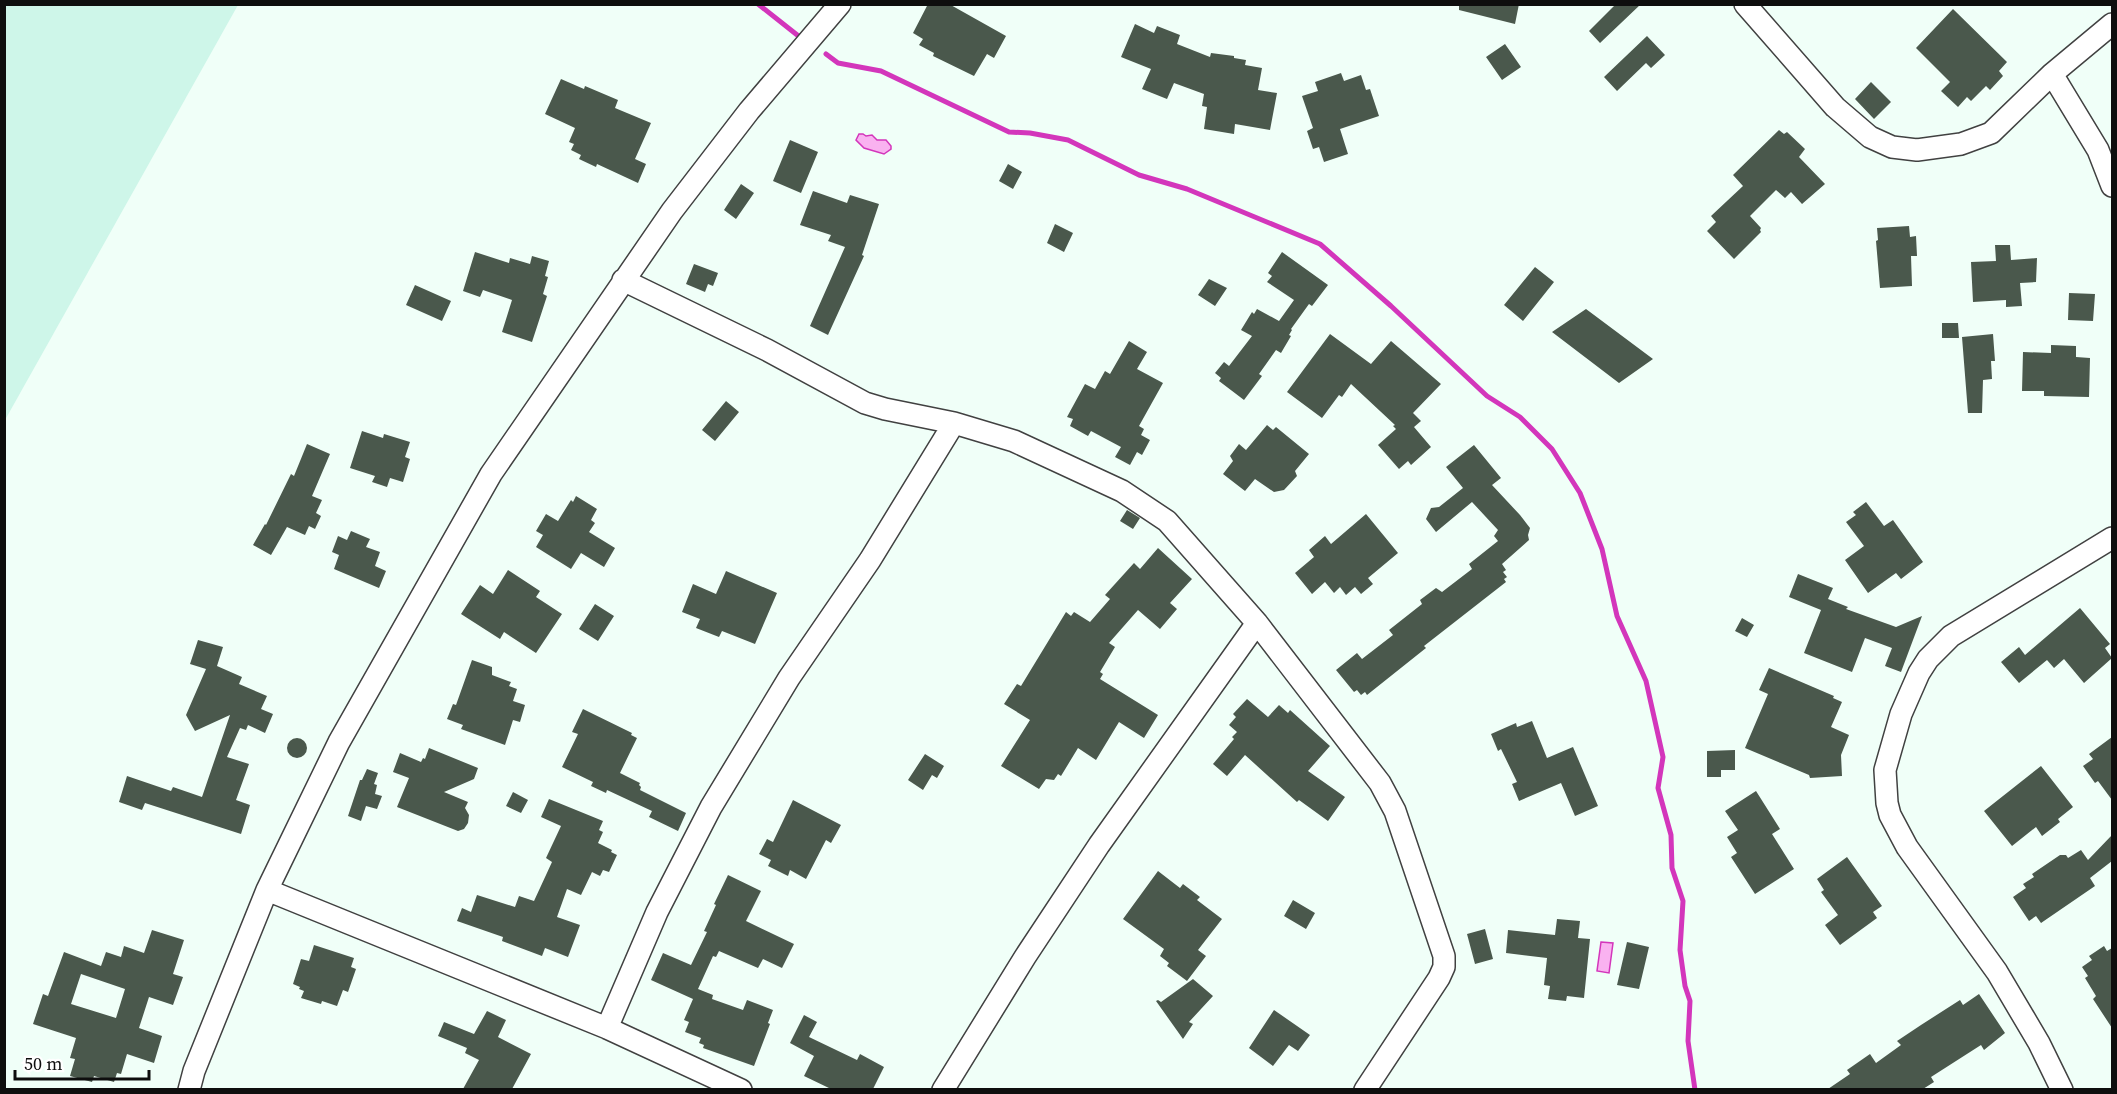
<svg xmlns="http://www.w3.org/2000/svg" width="2117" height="1094" font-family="'Source Serif 4',serif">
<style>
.farmland{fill:#cef6e9}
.water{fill:#f9b2f0;stroke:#d336bb;stroke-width:1.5}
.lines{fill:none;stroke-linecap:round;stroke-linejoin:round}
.stream{stroke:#d336bb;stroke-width:5}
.building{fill:#4a584c;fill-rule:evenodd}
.street-casing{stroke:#414141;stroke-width:24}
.street{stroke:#fff;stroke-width:21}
</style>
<rect width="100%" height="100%" fill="#f0fff8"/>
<path class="farmland" d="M5,4L238,5L5,420L4,5Z"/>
<path class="water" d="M859,134H863L866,136L872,135L877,140H886L891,146V149L884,154L864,148L856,140Z
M1601,942L1613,943L1609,973L1597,971Z"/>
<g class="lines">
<path class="stream" d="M758,4L801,38
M826,54L838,63L881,71L1009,132L1030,133L1068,140L1139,175L1187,189L1320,244L1391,306L1487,396L1520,417L1552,449L1580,493L1602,549L1617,616L1646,681L1663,757L1658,788L1671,835L1672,868L1683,901L1680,950L1685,986L1690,1001L1688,1041L1695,1090"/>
</g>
<path class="building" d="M928,4H949L1006,36L994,58L987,54L974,76L933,56L934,53L919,45L923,39L913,33Z
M1459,4H1519L1515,24L1459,10Z
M1616,4H1641L1600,43L1589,31Z
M1953,9L2007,62L1999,71L2003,76L1990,90L1986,86L1971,101L1967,97L1958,107L1941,91L1950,82L1916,48Z
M1135,24L1154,33L1157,26L1180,35L1177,44L1210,57L1211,53L1234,56V58L1246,60L1245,65L1262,68L1258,90L1277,93L1270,130L1235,124L1234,134L1204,129L1207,107L1202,106L1204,94L1174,83L1167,99L1142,89L1151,69L1121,57Z
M1647,36L1665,55L1651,68L1646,63L1617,91L1604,77Z
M1505,44L1521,67L1502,80L1486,57Z
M1341,73L1344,81L1361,75L1366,90L1370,89L1379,116L1340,129L1348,154L1324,162L1319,147L1313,149L1307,131L1313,128L1302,96L1318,91L1315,82Z
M561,79L584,89L585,86L618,100L615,108L651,123L635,159L646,164L638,183L597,164L596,167L579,159L581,155L571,150L574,144L569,142L575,128L545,114Z
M1871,82L1891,102L1874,119L1855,99Z
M1779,130L1784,134L1787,132L1805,149L1799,157L1825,184L1802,204L1791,192L1785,198L1776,190L1750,216L1761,228L1760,230L1761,232L1734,259L1707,231L1716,222L1711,216L1743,186L1733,175Z
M790,140L818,152L801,193L773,181Z
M1008,164L1022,172L1013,189L999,181Z
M741,184L754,193L736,219L724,210Z
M813,191L847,203L850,195L879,204L862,255L864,256L828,335L810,326L845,247L828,241L831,235L800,225Z
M1055,224L1073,233L1064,252L1047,243Z
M1909,226L1910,237L1916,236L1917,256H1911L1912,286L1880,288L1876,241L1878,240L1877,228Z
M1995,245H2010L2011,260L2037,258L2036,282L2020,283L2022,306L2006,307V300L1973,302L1971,262L1996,261Z
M475,252L509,263L510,258L530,264L532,256L549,261L545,276L548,277L543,294L547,296L532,342L502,332L512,300L483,290L480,297L463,291Z
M1282,252L1328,285L1312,306L1309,304L1291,329L1292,330L1289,335L1291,336L1281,353L1276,350L1259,374L1262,376L1244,400L1219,381L1221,378L1215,373L1224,362L1229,366L1252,336L1241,330L1252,312L1254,314L1257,309L1279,321L1294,300L1267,282L1272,276L1268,273Z
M694,264L718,273L713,286L708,284L705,292L686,284Z
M1535,267L1554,282L1523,321L1504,305Z
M1209,279L1227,288L1215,306L1198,295Z
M415,285L451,301L442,321L406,305Z
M2069,293L2095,294L2093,321L2068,320Z
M1586,309L1653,359L1619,383L1552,332Z
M1942,323H1958L1959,338H1942Z
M1330,334L1371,364L1391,341L1441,384L1413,413L1421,421L1414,427L1431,447L1411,465L1408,461L1399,469L1378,445L1396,429L1393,426L1395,425L1351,384L1342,397L1339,395L1322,418L1287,392Z
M1993,334L1995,361H1991L1992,379L1983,380L1982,413H1968L1962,337Z
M1129,341L1147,352L1137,369L1163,383L1139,426L1144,429L1141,435L1150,440L1142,455L1137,452L1130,465L1115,457L1121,447L1091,431L1088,436L1070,426L1073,419L1067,417L1085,384L1095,389L1105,371L1110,374Z
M2051,345L2076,346V357L2090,358L2089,397L2044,396V391H2022L2023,352L2051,353Z
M726,401L739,412L715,441L702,430Z
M1267,425L1273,430L1276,427L1309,454L1295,471L1297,476L1284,490L1274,492L1255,479L1245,491L1223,474L1233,461L1230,456L1239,444L1246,450Z
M362,431L383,438L384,434L410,442L405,457L410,459L403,482L390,478L387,487L372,482L375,476L350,468Z
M307,444L330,454L312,496L322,500L316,513L321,516L315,529L309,526L305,535L287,527L271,555L253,545L265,524L266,525L291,474L294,476Z
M1474,445L1501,478L1492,485L1520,515L1530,528L1528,535L1529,540L1502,564L1506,570L1503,572L1507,577L1504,579L1506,582L1424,646L1426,648L1367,695L1365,692L1361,695L1357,690L1354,692L1336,670L1357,653L1362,659L1393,635L1389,630L1422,604L1420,600L1436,588L1442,592L1472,569L1469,564L1498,541L1494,536L1498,530L1472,502L1436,532L1426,519L1431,508L1439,507L1463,488L1446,467Z
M576,496L597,509L591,520L595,523L589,532L615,548L604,567L581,553L571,569L536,547L543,535L536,531L546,514L558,521L571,500L573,502Z
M1866,502L1884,526L1893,520L1923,562L1901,579L1896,573L1868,593L1845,560L1864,546L1846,522L1856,515L1853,512Z
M1127,510L1140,518L1133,529L1120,521Z
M1366,514L1398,553L1368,578L1373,584L1361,594L1355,587L1346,595L1340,587L1334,593L1325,582L1312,594L1295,573L1314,557L1309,550L1325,536L1331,544Z
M351,531L370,539L366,547L380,552L375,566L386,571L379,588L334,569L339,555L332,552L338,536L347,540Z
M1158,548L1192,579L1170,603L1177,609L1160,629L1138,610L1109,643L1115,647L1100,672L1103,674L1100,679L1158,715L1144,738L1119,722L1096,760L1078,748L1061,776L1058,774L1054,780L1046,779L1039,789L1001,766L1030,720L1004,704L1017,684L1021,686L1066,612L1071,616L1074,612L1090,622L1110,599L1105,595L1134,563L1140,569Z
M508,570L540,591L536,597L562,614L536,653L504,632L500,639L461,614L480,585L493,594Z
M726,571L777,593L755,644L722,631L719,637L696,628L700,619L682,612L693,584L716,594Z
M1798,574L1833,588L1828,599L1848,607L1846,609L1896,627L1922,616L1901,672L1885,666L1892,648L1865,638L1852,672L1804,653L1821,610L1789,597Z
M595,604L614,616L598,641L579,629Z
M2080,608L2110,644L2105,648L2112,658L2084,683L2064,659L2054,668L2047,660L2019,683L2001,662L2019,647L2025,655Z
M1742,618L1754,625L1747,637L1735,631Z
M198,640L223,647L217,666L242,677L239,684L267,696L261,709L273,714L265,733L248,725L246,730L240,728L227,757L249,764L236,800L250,805L241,834L145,803L142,810L119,802L127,776L171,791L173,787L202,797L230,715L195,731L186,715L206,669L190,664Z
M472,660L492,667V675L511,682L509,686L517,689L513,701L525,705L520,722L513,720L505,745L461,729L463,725L447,719L453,704L456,705Z
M1769,668L1834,696L1833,698L1842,702L1831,727L1849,735L1841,755L1842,776L1810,778L1809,775L1745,748L1768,694L1759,690Z
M1247,699L1268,717L1279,705L1288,713L1290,710L1330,746L1308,771L1345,797L1328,821L1299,800L1297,802L1245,755L1227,776L1213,764L1234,739L1232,737L1237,732L1229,725L1236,717L1233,714Z
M583,709L632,733L631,735L637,738L620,773L640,783L639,785L641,787L640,790L686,813L678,831L649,817L652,811L607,790L606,793L591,786L593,782L562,767L578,734L572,732Z
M1532,721L1547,758L1573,747L1598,806L1575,816L1561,783L1519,801L1512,784L1517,782L1501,749L1498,751L1491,734L1516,723L1517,727Z
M2112,737V800L2098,781L2095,783L2083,766L2093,759L2089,754Z
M287 748a10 10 0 1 1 20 0a10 10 0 1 1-20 0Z
M429,748L478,768L474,779L444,792L468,802L465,808L469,815L468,823L464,829L458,831L397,807L409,778L393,772L400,753L421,762L423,758L425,759Z
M1735,750V770H1721V777H1707V751Z
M925,754L944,766L937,778L932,775L923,790L908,780Z
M2041,766L2073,807L2058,819L2060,822L2042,836L2036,827L2012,846L1984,811Z
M367,769L378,773L374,784L377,785L375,794L382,796L377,809L366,806L361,821L348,816L360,780H362Z
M1756,791L1780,829L1772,834L1794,869L1755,894L1731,857L1737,853L1727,837L1738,830L1725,811Z
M513,792L528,800L521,813L506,806Z
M549,799L603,821L599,830L603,832L598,843L612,850L611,852L617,855L609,872L603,870L600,876L592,872L581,895L567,889L557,917L580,925L568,957L545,948L542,956L502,941L503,937L457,921L462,908L471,912L477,895L515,907L519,896L534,901L552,862L546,858L561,826L541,817Z
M793,800L841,825L831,843L826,840L806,879L790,870L788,876L768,866L771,860L759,854L767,839L773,842Z
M2112,835V861L2090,878L2095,886L2041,923L2036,916L2029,921L2013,897L2026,888L2023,884L2034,877L2032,874L2060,855H2066L2068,858L2081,850L2088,860Z
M1847,857L1882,906L1873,912L1877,918L1840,945L1825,925L1838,915L1821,892L1824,890L1817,879Z
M1158,871L1180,888L1183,884L1200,897L1197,900L1222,919L1198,950L1206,956L1187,981L1167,966L1169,963L1160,956L1164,949L1123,919Z
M728,875L761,891L746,921L794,944L782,968L763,959L758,968L719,951L716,957L713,956L698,989L713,995L712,999L743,1010L747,1000L773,1010L768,1023L770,1024L754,1066L703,1048L704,1045L699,1043L701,1038L685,1032L689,1022L684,1020L693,999L651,980L663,953L691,965L707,932L704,931L716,905L714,904Z
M1293,900L1315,913L1306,929L1284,916Z
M1557,919L1580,921L1578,938L1590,939L1584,998L1567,996L1566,1001L1548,999L1550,986L1544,985L1547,958L1506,953L1508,930L1555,935Z
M1485,929L1493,959L1475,964L1467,934Z
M152,930L184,940L173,974L183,977L173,1005L149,997L139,1028L162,1036L154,1063L127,1054L121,1074L117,1073L114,1082L94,1076L92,1082L70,1076L75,1059L70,1058L76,1038L33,1024L43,994L48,996L64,952L101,966L106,952L121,957L124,946L144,953ZM81,974L125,989L116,1018L71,1004Z
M1627,942L1649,947L1639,989L1617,985Z
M314,945L354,958L351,967L356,969L348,992L343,990L337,1006L322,1001L321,1004L301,998L304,991L299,989L300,987L293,984L301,959L309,961Z
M2104,946L2107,951L2112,948V1028L2093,999L2096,996L2085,978L2088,976L2082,967L2092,960L2089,956Z
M1193,979L1213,996L1189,1022L1193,1024L1183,1039L1156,1001L1158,1000L1161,1002Z
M1979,994L2005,1033L1984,1050L1981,1045L1931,1077L1934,1082L1923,1089H1828L1850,1074L1847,1070L1870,1054L1876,1063L1901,1045L1897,1041L1921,1025L1960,1000L1963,1005Z
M1274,1010L1310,1035L1298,1051L1289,1045L1273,1066L1249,1048Z
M487,1011L506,1020L498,1037L531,1054L512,1089H463L479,1060L465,1053L467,1048L438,1036L444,1022L474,1034Z
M804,1015L817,1022L809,1037L857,1060L860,1054L884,1067L873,1089H831L804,1076L814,1056L790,1043Z"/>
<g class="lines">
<defs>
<path id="street" d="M1745,4L1835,107L1870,137L1892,147L1917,150L1961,144L1991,133L2052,74L2112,24
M2052,74L2098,150L2112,186
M623,280L767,350L865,403L885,409L954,423L1014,441L1122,491L1167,521L1257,623L1380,783L1395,811L1444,956V967L1439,978L1365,1090
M267,890L607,1028L741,1090
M607,1028L657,912L711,807L789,678L870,560L954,423
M189,1090L194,1071L267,890L339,742L491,474L672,211L749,111L840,4
M943,1090L1025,957L1099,845L1257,623
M2062,1090L2039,1043L1997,972L1907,847L1890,815L1887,803L1885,770L1901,714L1919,673L1928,659L1951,636L2112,538"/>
</defs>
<use href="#street" class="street-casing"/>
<use href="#street" class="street"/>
</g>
<rect width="2117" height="1094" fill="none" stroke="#0e0e0e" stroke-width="12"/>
<path d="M15 1070v9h134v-9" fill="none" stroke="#0e0e0e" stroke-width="3"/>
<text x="24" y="1070" font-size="18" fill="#0e0e0e" stroke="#ffffff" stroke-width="4.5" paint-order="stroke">50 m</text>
</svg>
